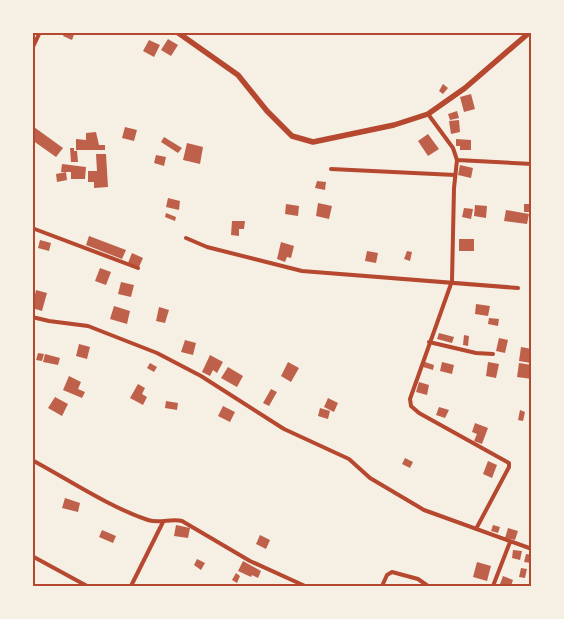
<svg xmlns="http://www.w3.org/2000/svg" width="564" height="619" font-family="'Asap Condensed',sans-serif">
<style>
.building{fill:#bf614a}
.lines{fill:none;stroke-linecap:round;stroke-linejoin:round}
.minor{stroke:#b5482f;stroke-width:4}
.secondary{stroke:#b5482f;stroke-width:5.5}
.neatline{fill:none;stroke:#b5482f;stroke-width:2}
</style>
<rect width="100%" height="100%" fill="#f6efe4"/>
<path class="building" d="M65,32H75L72,40L63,36Z
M168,39L178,45L171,56L161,50Z
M149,40L160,45L154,57L143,51Z
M443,84L448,88L443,94L439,91Z
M471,94L475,109L464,112L460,97Z
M457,111L459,118L450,120L448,114Z
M459,120L460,132L451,134L449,121Z
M34,127L63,148L56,157L32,140Z
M125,127L137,130L134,141L122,138Z
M96,132L99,145H105V150H76V139L86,140V133Z
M428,134L439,149L428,156L418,141Z
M164,137L182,148L178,153L161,142Z
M456,139L471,140V150H460V146H456Z
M187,143L203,147L200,164L183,160Z
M70,148H74V151H77L78,162H71Z
M96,154H106L108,187L94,188V182H88V171H97Z
M156,155L166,157L164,166L154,163Z
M62,164L86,167L85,179H71V172H61Z
M460,165L473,168L471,178L458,175Z
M66,172L67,180L57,182L56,174Z
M317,181L326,182L325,190L315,188Z
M168,198L180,201L179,210L166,207Z
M318,203L332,206L329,219L316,216Z
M286,204L299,206L298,216L285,214Z
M524,204H532V212H524Z
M475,205L487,206L486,218L474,216Z
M464,208L473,209L471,219L462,217Z
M506,210L529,214L527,224L504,221Z
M166,213L176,217L175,221L165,217Z
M232,221H245L244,229H239V236L231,235Z
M89,236L126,250L122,259L86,245Z
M459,239H474V251H459Z
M40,240L51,243L49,251L38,248Z
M281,242L294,246L291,258L287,257L285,262L277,259Z
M367,251L378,253L376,263L365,261Z
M407,251L412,252L410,261L404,259Z
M132,253L143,258L139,267L128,263Z
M100,268L111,272L106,285L95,281Z
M121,282L134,285L131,297L118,294Z
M36,290L47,293L42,311L32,308Z
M476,304L490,306L488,316L475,314Z
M114,306L130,311L127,324L110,319Z
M159,307L169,310L165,323L156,321Z
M489,318L499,319L498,326L488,324Z
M439,333L454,337L452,343L437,339Z
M464,335L469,336L468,346L463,345Z
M499,338L508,340L505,353L496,351Z
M185,340L196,343L193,355L181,352Z
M79,344L90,347L87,359L76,356Z
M521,347L532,349L531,363L519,361Z
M38,353L44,354L42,361L36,360Z
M45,354L60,358L58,365L43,362Z
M210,355L223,362L217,373L213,370L210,376L202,372Z
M288,362L299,368L291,382L281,376Z
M425,362L434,365L433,370L423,367Z
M442,362L454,365L452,374L440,371Z
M488,362L499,364L496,378L486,376Z
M150,363L157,367L154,372L147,368Z
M519,363L532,365V379L517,377Z
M228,367L243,376L237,387L221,378Z
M69,376L81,382L78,389L85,392L82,398L63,390Z
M419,382L429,385L427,395L416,392Z
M138,384L145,388L142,394L147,397L143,405L130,398Z
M271,389L277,392L269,406L263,403Z
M55,397L68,404L62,416L48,408Z
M328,398L338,403L334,412L324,407Z
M166,401L178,403L177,410L165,408Z
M223,406L235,412L230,422L218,416Z
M439,407L449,410L445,418L436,415Z
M320,408L330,411L328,419L318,416Z
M520,410L525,412L523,421L518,420Z
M475,423L488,428L482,444L474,441L477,434L472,432Z
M405,458L413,462L410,468L402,464Z
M488,461L497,465L492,478L483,474Z
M65,498L80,503L78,512L62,508Z
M176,525L190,528L188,538L174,536Z
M493,525L500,527L498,533L491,531Z
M508,528L518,531L515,540L505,538Z
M102,530L116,536L113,543L99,537Z
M260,535L270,540L266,549L256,544Z
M513,550L522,551L520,560L512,558Z
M526,554L532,555L531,563L524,562Z
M197,559L205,563L201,570L194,565Z
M243,561L261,571L258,578L252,575L251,577L238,571Z
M477,562L491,566L487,581L473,577Z
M521,568L527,569L525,578L519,577Z
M236,573L240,576L237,583L232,580Z
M503,576L513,580L511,586L500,584Z"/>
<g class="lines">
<path class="minor" d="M32,49L40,32
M428,114L453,148L457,160L454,188L452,281L410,399L411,406L419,413L509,463V467L476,529
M457,160L532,164
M331,169L455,175
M32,228L138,268
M186,238L207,247L302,271L518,288
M32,317L49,321L88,326L157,353L201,376L284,429L349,459L370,478L424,510L532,549
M429,342L476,353L493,354
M32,460C69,480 109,507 148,520C160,524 171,518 182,521L250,561L305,586
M32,556L87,586
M131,586L163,522
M382,586L387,575L392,572L418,579L428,586
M493,586L510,542"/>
<path class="secondary" d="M177,32L238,75L267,111L292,136L313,142L394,125L428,114L465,88L530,32"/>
</g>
<rect width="564" height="619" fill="none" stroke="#f6efe4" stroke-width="68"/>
<rect x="34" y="34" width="496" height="551" class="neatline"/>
</svg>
